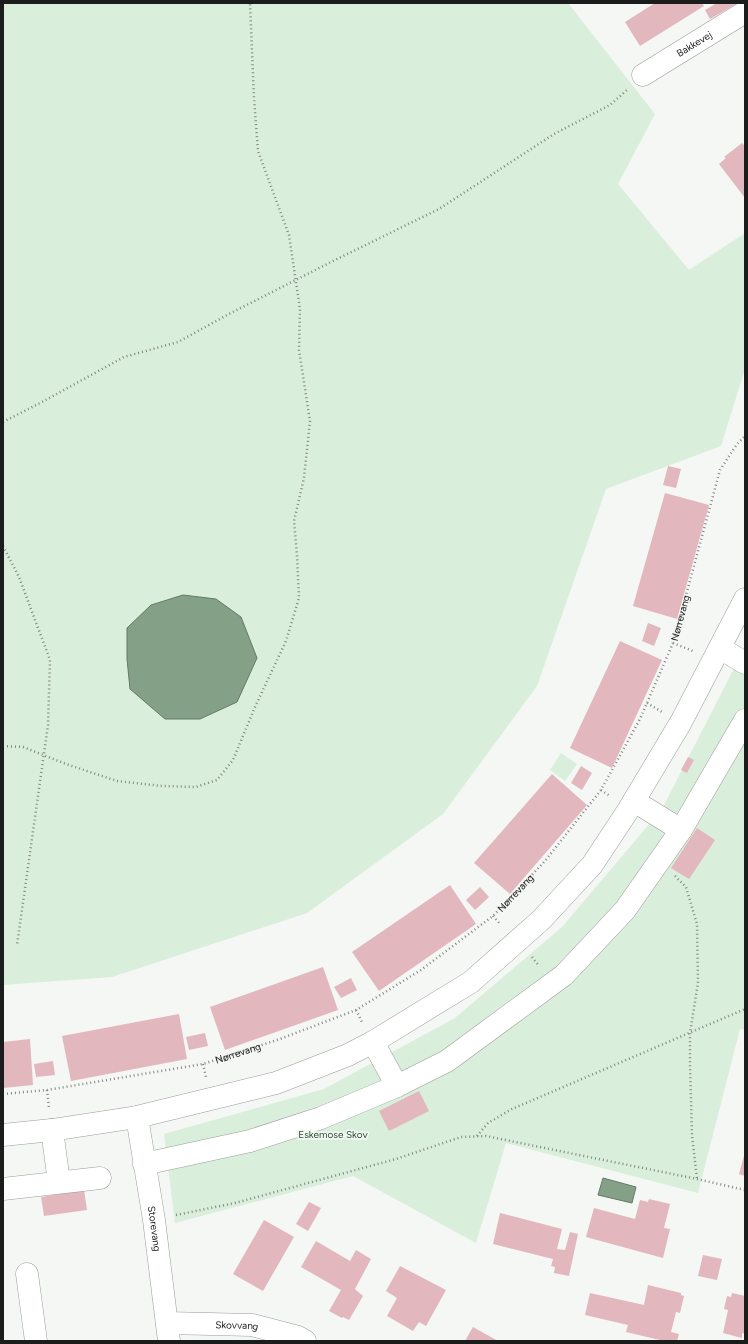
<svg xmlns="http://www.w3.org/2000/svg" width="748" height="1344" font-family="Figtree,sans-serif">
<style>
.green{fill:#d9eedb}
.water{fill:#84a187;stroke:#647967}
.building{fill:#e2b7bd}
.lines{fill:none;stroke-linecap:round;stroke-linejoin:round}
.minor-casing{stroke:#999c9a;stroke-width:23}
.path{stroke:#848684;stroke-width:2.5;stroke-dasharray:1 3;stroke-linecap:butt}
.minor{stroke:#fff;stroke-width:22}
.labels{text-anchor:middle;stroke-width:3.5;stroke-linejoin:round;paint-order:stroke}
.street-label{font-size:10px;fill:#1b1d1c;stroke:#f4f7f4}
.park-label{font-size:10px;fill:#22502b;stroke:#f4f7f4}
</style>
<rect width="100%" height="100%" fill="#f4f7f4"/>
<path class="green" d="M3,3H568L655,114L618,184L689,270L745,233V369L721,446L606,489L537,686L443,814L307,913L112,977L3,985Z
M745,647V1030L740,1029L698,1193L506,1143L476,1243L353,1176L175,1223L164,1134L324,1089L455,1018L562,927L662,809Z
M561,753L577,764L565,781L550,770Z"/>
<path class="water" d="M183,595L216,599L241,617L257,658L237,702L200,719H165L130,689L127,659V628L151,605Z
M603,1178L636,1187L632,1203L598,1195Z"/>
<path class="building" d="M655,3H702L704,6L640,46L625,22Z
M717,3H735L736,4L710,19L705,10Z
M742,143L745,146V198L719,164L726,158L724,157Z
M668,466L681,469L676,488L663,485Z
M665,493L709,505L677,619L633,606Z
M648,623L661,628L654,646L642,641Z
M620,641L662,660L612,768L570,748Z
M688,757L694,760L687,773L681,770Z
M581,766L592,773L582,790L571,783Z
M552,774L587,805L510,894L474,863Z
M697,828L715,840L689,879L671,868Z
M450,885L476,924L379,991L352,952Z
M480,887L489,897L475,910L466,900Z
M323,967L338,1010L225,1050L210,1007Z
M351,978L357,990L341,998L334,987Z
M179,1014L187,1059L71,1081L62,1036Z
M205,1033L208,1046L189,1050L186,1037Z
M30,1039L33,1085L3,1088V1042Z
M53,1061L55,1075L36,1077L34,1064Z
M419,1091L429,1111L389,1131L379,1111Z
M745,1152V1176L739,1174Z
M84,1190L87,1210L44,1216L41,1197Z
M649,1199L670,1204L664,1228L670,1229L663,1258L586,1237L594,1208L635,1219L640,1200L648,1202Z
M309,1202L321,1208L308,1231L296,1224Z
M500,1213L562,1229L557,1249L565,1250L570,1232L578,1234L569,1276L554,1273L555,1267L551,1266L553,1259L493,1244Z
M264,1220L294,1237L263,1291L233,1274Z
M316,1241L350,1261L356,1250L371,1259L355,1289L363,1296L349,1320L343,1317L342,1318L329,1311L341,1290L301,1267Z
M703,1255L722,1259L717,1280L698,1276Z
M400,1266L446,1290L426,1326L419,1322L413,1331L387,1316L397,1298L386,1291Z
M648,1285L681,1293V1295L684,1296L680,1313L676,1312L671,1332L679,1334L677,1341H664L626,1332L628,1325L585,1315L590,1293L644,1305Z
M732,1293L745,1296V1334L742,1333V1338L723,1333L728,1310L724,1309L727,1296L731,1297Z
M473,1327L498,1341H465Z"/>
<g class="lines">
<defs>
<g id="minor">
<path id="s2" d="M643,75L745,12"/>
<path d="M720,648L745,663"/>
<path d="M634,801L681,830"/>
<path d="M373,1042L397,1086"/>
<path id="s3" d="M137,1117L154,1220L169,1341"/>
<path d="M52,1130L59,1182"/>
<path d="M3,1135L52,1130L137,1117L276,1083L348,1055L373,1042L471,982L541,920L592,865L629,809L681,722L745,599"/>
<path d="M144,1164L250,1141L321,1118L397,1086L447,1061L564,975L625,910L681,830L745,720"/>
<path d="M3,1189L100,1178"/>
<path d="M27,1274L36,1341"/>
<path id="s4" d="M167,1323L252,1325L298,1337L305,1341"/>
</g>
</defs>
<use href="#minor" class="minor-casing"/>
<g class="path">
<path d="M3,422L42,402L124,357L178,342L229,314L331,262L439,209L554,134L610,105L627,90"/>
<path d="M3,546L19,577L50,660L48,725L17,945"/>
<path d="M673,643L693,651"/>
<path d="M647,703L662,712"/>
<path d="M3,746L23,747L66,764L117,781L162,786L196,787L217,780L233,760L255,707L286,641L299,598L297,555L294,521L304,478L310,421L299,350L300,309L289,235L258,151L254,98L250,3"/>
<path d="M601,790L610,796"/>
<path d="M675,876L686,887L697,924L698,983L690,1033V1064L692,1135L697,1179"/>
<path d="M493,916L501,925"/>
<path d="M532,957L539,966"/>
<path d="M356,1010L362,1022"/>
<path d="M203,1064L206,1077"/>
<path d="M47,1090L49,1108"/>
<path id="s1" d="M3,1094L47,1090L203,1064L280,1039L356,1010L421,970L493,916L545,861L601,790L640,719L673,643L720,470L737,444L745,436"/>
<path d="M477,1136L488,1123L512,1109L745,1009"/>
<path d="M176,1215L235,1203L396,1159L461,1137L486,1136L697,1179L745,1190"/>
</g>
<use href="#minor" class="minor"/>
</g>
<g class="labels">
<g class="street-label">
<text dy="4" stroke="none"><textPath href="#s2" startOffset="60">Bakkevej</textPath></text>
<text dy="4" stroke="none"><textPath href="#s1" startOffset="887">Nørrevang</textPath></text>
<text dy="4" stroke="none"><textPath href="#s1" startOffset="563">Nørrevang</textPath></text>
<text dy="4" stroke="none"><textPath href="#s1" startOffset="239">Nørrevang</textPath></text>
<text dy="4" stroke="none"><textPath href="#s3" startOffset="113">Storevang</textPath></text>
<text dy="4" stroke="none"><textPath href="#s4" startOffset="70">Skovvang</textPath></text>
</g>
<g class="park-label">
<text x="333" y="1138">Eskemose Skov</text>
</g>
</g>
<rect width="748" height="1344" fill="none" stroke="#1b1d1c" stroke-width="8"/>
</svg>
